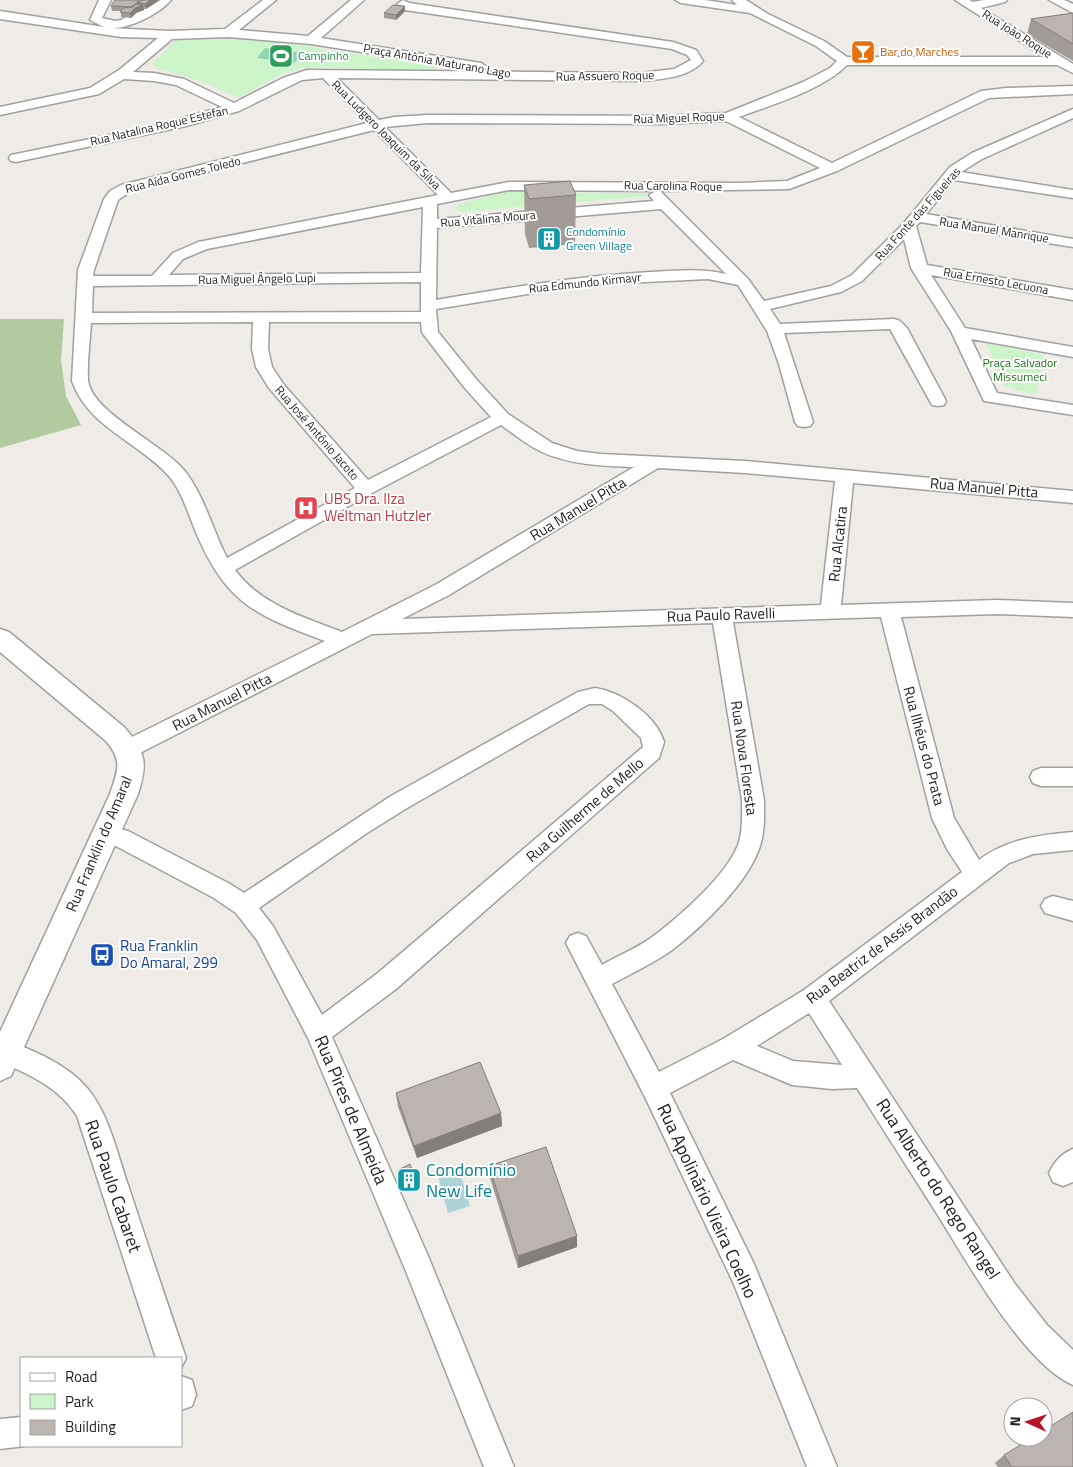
<svg xmlns="http://www.w3.org/2000/svg" width="1073" height="1467" font-family="'Titillium Web',sans-serif">
<style>
.forest{fill:#b1caa0}
.park{fill:#cbf4c9}
.pitch{fill:#8ed5b2}
.water{fill:#acd3d8}
.lines{fill:none;stroke-linecap:round;stroke-linejoin:round}
.minor-casing{stroke:#a0a0a0;stroke-width:3}
.tertiary-casing{stroke:#a0a0a0;stroke-width:3}
.minor{fill:#fff;fill-rule:evenodd}
.tertiary{fill:#fff;fill-rule:evenodd}
.wall{fill:#a29b97}
.shaded-wall{fill:#847e7b}
.building{fill:#bcb4b0;stroke:#847e7b}
.labels{text-anchor:middle;stroke-width:4;stroke-linejoin:round;paint-order:stroke}
.far-street-label{font-size:12px;fill:#1f1f1f;stroke:#fff}
.far-food-label{font-size:12px;fill:#c56008;stroke:#fff;text-anchor:start}
.far-leisure-label{font-size:12px;fill:#27864d;stroke:#fff;text-anchor:start}
.far-culture-label{font-size:12px;fill:#0d838f;stroke:#fff;text-anchor:start}
.far-park-label{font-size:12px;fill:#1b7318;stroke:#fff}
.street-label{font-size:15px;fill:#1f1f1f;stroke:#fff}
.health-label{font-size:15px;fill:#be3a42;stroke:#fff;text-anchor:start}
.transit-label{font-size:15px;fill:#164399;stroke:#fff;text-anchor:start}
.near-street-label{font-size:18px;fill:#1f1f1f;stroke:#fff}
.near-culture-label{font-size:18px;fill:#0d838f;stroke:#fff;text-anchor:start}
</style>
<rect width="100%" height="100%" fill="#efebe7"/>
<path class="forest" d="M0,319H64L61,360L66,396L81,425L0,448Z"/>
<path class="park" d="M238,39L287,43L368,56L439,64L433,73L329,67L301,68L281,74L239,98L206,83L160,69L152,64L175,40Z
M505,192L645,193L648,196L462,212L454,209L459,204Z
M986,343L1044,355L1036,395L1004,386Z"/>
<path class="pitch" d="M265,48L305,53L294,63L257,58Z"/>
<path class="water" d="M459,1169L470,1206L448,1213L438,1176Z"/>
<g class="lines">
<defs>
<path id="minor" d="M99,0H111L102,18L115,21L121,20L157,0H171C159,14 128,30 109,28L169,31L225,29L263,0H276L239,30L308,36L351,0H364L321,38L481,63L487,67L481,71L311,44L228,37L172,39L133,72L154,73L184,79L234,103L283,78L307,70L641,73L674,69L691,60L687,55L672,49L405,10L401,8L397,4L403,0L409,3L673,42L696,50L703,61C689,78 661,79 641,81L337,78L379,120L394,117L427,115L661,116L726,113L803,82L830,68L837,61L816,46L750,13L681,3L675,0H705L737,5L732,0H746L768,14L824,41L847,57H1045L955,0H969L973,2L984,0H1007L1005,2L981,8L1073,64V73L1057,65H847C821,91 773,104 739,117L832,163L981,91L1006,88L1073,86V94L989,98L837,171L789,189L656,191L661,192L748,279L764,301L831,286L852,275L904,223L950,167L972,153L1073,109V118L982,159L961,172L1073,190V198L954,180L926,214L1073,239V247L920,222L916,226L927,265L1073,290V300L931,275L965,328L1073,347V357L971,339L997,393L1073,405V415L984,401L951,331L911,268L904,239L862,281L841,292L770,309L780,324L894,319L900,321L907,328L946,401L944,405L938,406L932,405L890,329L784,333L813,422L810,426L804,427L798,426L795,422L779,364L767,331L738,285L708,279L604,284L552,290L436,309L438,332L476,379L508,414L552,443L577,451L601,454L745,461L1073,491V503L853,483L841,605L997,600L1073,603V617L997,614L901,617L954,818L979,860C1007,839 1039,835 1073,832V850L1033,854L1009,863L829,1001L1015,1284L1047,1325L1073,1350V1385C1025,1365 967,1262 939,1217C912,1174 884,1131 857,1088L832,1089L792,1085L733,1060L670,1093L754,1264L837,1467H807L733,1282L645,1097L566,943L570,936L578,933L586,936L602,965C619,955 640,947 655,935C681,915 726,876 738,845C743,831 742,815 742,800L713,623L372,634L136,755L128,757L120,755L117,749L120,743L325,641C258,616 228,605 198,537C189,517 183,492 168,475C137,441 88,427 72,381L78,270L104,199L110,191L121,185L367,123L323,78L302,80L239,111L186,126L16,162L11,161L9,158L11,155L154,126L222,107L176,85L154,81L124,79L99,94L0,115V107L90,88L119,70L158,38L121,37L0,19V11L104,27L90,20ZM726,121L820,168L787,181L739,183L509,182L451,193L385,127L427,123L661,124ZM374,130L438,195L198,242L173,253L152,276H93L94,270L118,200L131,191ZM509,190L656,191L649,195L654,201L437,219V204ZM423,207L421,273L169,275L183,259L207,249ZM661,209L726,274C701,268 676,271 650,272C578,276 507,288 436,300L437,228ZM421,282V312L92,313L93,286ZM253,322L252,349L256,367L269,388L355,488L227,558C212,529 204,494 183,469C161,443 91,412 88,380C87,361 90,341 91,323ZM269,322H421L422,332L424,335L464,387L491,417L368,480L284,385L272,367L268,349ZM501,425C514,434 526,444 540,451C569,465 603,466 634,467L435,585L342,632C303,617 261,605 235,570L372,493ZM658,468L745,473L835,481L821,605L402,619L449,595ZM881,617L932,818L947,849L962,872L804,990L723,1039L659,1072L612,984C632,973 654,963 672,950C702,927 749,882 760,846C765,831 764,815 764,800L733,622ZM809,1013L842,1065L793,1061L757,1046Z
M1049,0H1064L1073,4V13Z
M595,688C621,692 656,715 664,742L659,758L396,989L332,1037L428,1256L514,1467H484L405,1269L308,1038L257,940L236,913L214,898L114,845L98,840L95,834L98,828L106,825L128,831L230,884L244,893L391,796L578,692ZM589,704H602L613,711L641,738L643,747L378,973L322,1015L273,926L259,908L367,833L407,808Z
M1041,768H1073V786H1041L1033,783L1030,777L1033,771Z
M1053,896L1073,901V921L1045,913L1041,906L1045,899Z
M6,1040C34,1051 67,1064 87,1088C109,1114 117,1153 128,1185C147,1243 166,1300 186,1358L181,1368V1358H156L77,1116C60,1088 29,1074 0,1062V1043Z
M1073,1149V1182L1063,1186L1053,1182L1049,1173C1055,1161 1061,1154 1073,1149Z
M181,1376L192,1380L196,1395L192,1406L181,1410Z
M21,1417V1446H25L0,1449V1419Z"/>
<path id="tertiary" d="M0,629L9,632L124,727C146,752 148,763 138,794L11,1076L0,1081V1032L110,794C118,770 123,761 106,741L0,652Z"/>
</defs>
<use href="#minor" class="minor-casing"/>
<use href="#tertiary" class="tertiary-casing"/>
<use href="#minor" class="minor"/>
<use href="#tertiary" class="tertiary"/>
</g>
<path class="wall" d="M115,0H160L146,9H144V10L136,13L131,18L121,17V11H112L111,6Z
M405,11L396,20L384,18V13Z
M1073,13V61L1027,34L1031,19Z
M524,185L576,195L575,244L529,248L525,234Z
M396,1093L501,1113L502,1126L417,1158L398,1107Z
M489,1166L577,1247L518,1268L490,1178Z
M398,1170L418,1187L407,1192L399,1174Z
M1004,1455L1073,1467H998L995,1463Z"/>
<path class="shaded-wall" d="M138,0L139,5H143L144,10L136,13L131,18L130,13L131,7Z
M151,0H160L146,9L145,4Z
M405,6V11L396,20V15Z
M501,1113L502,1126L417,1158L414,1146Z
M417,1183L418,1187L407,1192L406,1188Z
M577,1236V1247L518,1268V1256Z"/>
<path class="building" d="M115,0H138L137,3L131,7L111,6Z
M142,0H150H149H151L145,4L139,3Z
M136,4L143,5L135,8L130,13L120,12L123,8L133,7Z
M393,5L405,6L396,15L384,13Z
M1073,13V44L1031,19Z
M570,181L576,195L529,199L524,185Z
M480,1062L501,1113L414,1146L396,1093Z
M546,1147L577,1236L518,1256L489,1166Z
M410,1164L417,1183L406,1188L398,1170Z
M1073,1412V1467H1012L1004,1455L1033,1437H1043V1431Z"/>
<defs>
<symbol id="bar-square" viewBox="-11 -11 22 22"><rect x="-9" y="-9" width="18" height="18" rx="4" fill="#e8710a" stroke="#fff"/><path d="M-6-5H6L.8 .8V4.5H3.5V6h-7V4.5H-.8V.8Z" fill="#fff"/></symbol>
<symbol id="stadium-square" viewBox="-11 -11 22 22"><rect x="-9" y="-9" width="18" height="18" rx="4" fill="#2e9e5b" stroke="#fff"/><path d="M0-5a6.5 5 0 1 0 0 10a6.5 5 0 1 0 0-10ZM-3.5-1.8h7v3.6h-7Z" fill="#fff"/></symbol>
<symbol id="building-square" viewBox="-11 -11 22 22"><rect x="-9" y="-9" width="18" height="18" rx="4" fill="#0f9aa8" stroke="#fff"/><path d="M-4-6H4V6H1V3H-1V6H-4ZM-2.5-4.3h1.7v1.8h-1.7ZM.8-4.3h1.7v1.8H.8ZM-2.5-1h1.7V.8h-1.7ZM.8-1h1.7V.8H.8Z" fill="#fff"/></symbol>
<symbol id="hospital-square" viewBox="-11 -11 22 22"><rect x="-9" y="-9" width="18" height="18" rx="4" fill="#e0444e" stroke="#fff"/><path d="M-5-5h3v3.5h4V-5h3V5h-3V1.5h-4V5h-3Z" fill="#fff"/></symbol>
<symbol id="bus-square" viewBox="-11 -11 22 22"><rect x="-9" y="-9" width="18" height="18" rx="4" fill="#1a4fb4" stroke="#fff"/><path d="M-5-6H5V4H4V6H2V4H-2V6H-4V4H-5ZM-3.5-4V0h7V-4ZM-3.5 1.2v1.5H-2V1.2ZM2 1.2v1.5H3.5V1.2Z" fill="#fff"/></symbol>
</defs>
<g fill-rule="evenodd">
<use href="#bar-square" x="849" y="38" width="28" height="28"/>
<use href="#stadium-square" x="267" y="42" width="28" height="28"/>
<use href="#building-square" x="535" y="225" width="28" height="28"/>
<use href="#hospital-square" x="292" y="494" width="28" height="28"/>
<use href="#bus-square" x="88" y="941" width="28" height="28"/>
<use href="#building-square" x="395" y="1166" width="28" height="28"/>
</g>
<g class="labels">
<g class="far-street-label">
<text transform="translate(1017 34) rotate(32)" y="4">Rua João Roque</text>
<text transform="translate(437 61) rotate(10)" y="4">Praça Antônia Maturano Lago</text>
<text transform="translate(605 76) rotate(-1)" y="4">Rua Assuero Roque</text>
<text transform="translate(679 118) rotate(-2)" y="4">Rua Miguel Roque</text>
<text transform="translate(159 126) rotate(-13)" y="4">Rua Natalina Roque Estefan</text>
<text transform="translate(386 135) rotate(45)" y="4">Rua Ludgero Joaquim da Silva</text>
<text transform="translate(183 175) rotate(-14)" y="4">Rua Aída Gomes Toledo</text>
<text transform="translate(673 186) rotate(1)" y="4">Rua Carolina Roque</text>
<text transform="translate(918 214) rotate(-48)" y="4">Rua Fonte das Figueiras</text>
<text transform="translate(488 219) rotate(-5)" y="4">Rua Vitalina Moura</text>
<text transform="translate(994 230) rotate(9)" y="4">Rua Manuel Manrique</text>
<text transform="translate(257 279) rotate(-1)" y="4">Rua Miguel Ângelo Lupi</text>
<text transform="translate(996 281) rotate(10)" y="4">Rua Ernesto Lecuona</text>
<text transform="translate(585 283) rotate(-6)" y="4">Rua Edmundo Kirmayr</text>
<text transform="translate(317 433) rotate(49)" y="4">Rua José Antônio Jacoto</text>
</g>
<g class="far-food-label">
<text x="880" y="56">Bar do Marches</text>
</g>
<g class="far-leisure-label">
<text x="298" y="60">Campinho</text>
</g>
<g class="far-culture-label">
<text x="566" y="236">Condomínio<tspan x="566" dy="14">Green Village</tspan></text>
</g>
<g class="far-park-label">
<text x="1020" y="367">Praça Salvador<tspan x="1020" dy="14">Missumeci</tspan></text>
</g>
<g class="street-label">
<text transform="translate(984 488) rotate(5)" y="5">Rua Manuel Pitta</text>
<text transform="translate(578 509) rotate(-31)" y="5">Rua Manuel Pitta</text>
<text transform="translate(838 544) rotate(-84)" y="5">Rua Alcatira</text>
<text transform="translate(721 615) rotate(-2)" y="5">Rua Paulo Ravelli</text>
<text transform="translate(222 702) rotate(-27)" y="5">Rua Manuel Pitta</text>
<text transform="translate(924 746) rotate(75)" y="5">Rua Ilhéus do Prata</text>
<text transform="translate(744 758) rotate(82)" y="5">Rua Nova Floresta</text>
<text transform="translate(585 810) rotate(-41)" y="5">Rua Guilherme de Mello</text>
<text transform="translate(99 844) rotate(-67)" y="5">Rua Franklin do Amaral</text>
<text transform="translate(882 945) rotate(-37)" y="5">Rua Beatriz de Assis Brandão</text>
</g>
<g class="health-label">
<text x="324" y="504">UBS Dra. Ilza<tspan x="324" dy="17">Weltman Hutzler</tspan></text>
</g>
<g class="transit-label">
<text x="120" y="951">Rua Franklin<tspan x="120" dy="17">Do Amaral, 299</tspan></text>
</g>
<g class="near-street-label">
<text transform="translate(351 1110) rotate(67)" y="6">Rua Pires de Almeida</text>
<text transform="translate(113 1186) rotate(71)" y="6">Rua Paulo Cabaret</text>
<text transform="translate(938 1189) rotate(57)" y="6">Rua Alberto do Rego Rangel</text>
<text transform="translate(707 1201) rotate(65)" y="6">Rua Apolinário Vieira Coelho</text>
</g>
<g class="near-culture-label">
<text x="426" y="1176">Condomínio<tspan x="426" dy="21">New Life</tspan></text>
</g>
</g>
<rect x="20" y="1357" width="162" height="90" fill="#ffffff" stroke="#a5a5a5"/>
<rect x="30" y="1373" width="25" height="8" fill="#ffffff" stroke="#a5a5a5"/>
<text x="65" y="1382" font-size="15" fill="#1f1f1f">Road</text>
<rect x="30" y="1394" width="25" height="15" fill="#cbf4c9" stroke="#a5a5a5"/>
<text x="65" y="1407" font-size="15" fill="#1f1f1f">Park</text>
<rect x="30" y="1420" width="25" height="15" fill="#bcb4b0" stroke="#a5a5a5"/>
<text x="65" y="1432" font-size="15" fill="#1f1f1f">Building</text>
<g transform="translate(1028 1422) rotate(273)"><circle r="24" fill="#ffffff" stroke="#a5a5a5"/>
<path d="M0-4L9 19L0 12L-9 19Z" fill="#b81628"/>
<text y="-8" font-size="14" font-weight="bold" text-anchor="middle" fill="#1f1f1f">N</text>
</g>
</svg>
